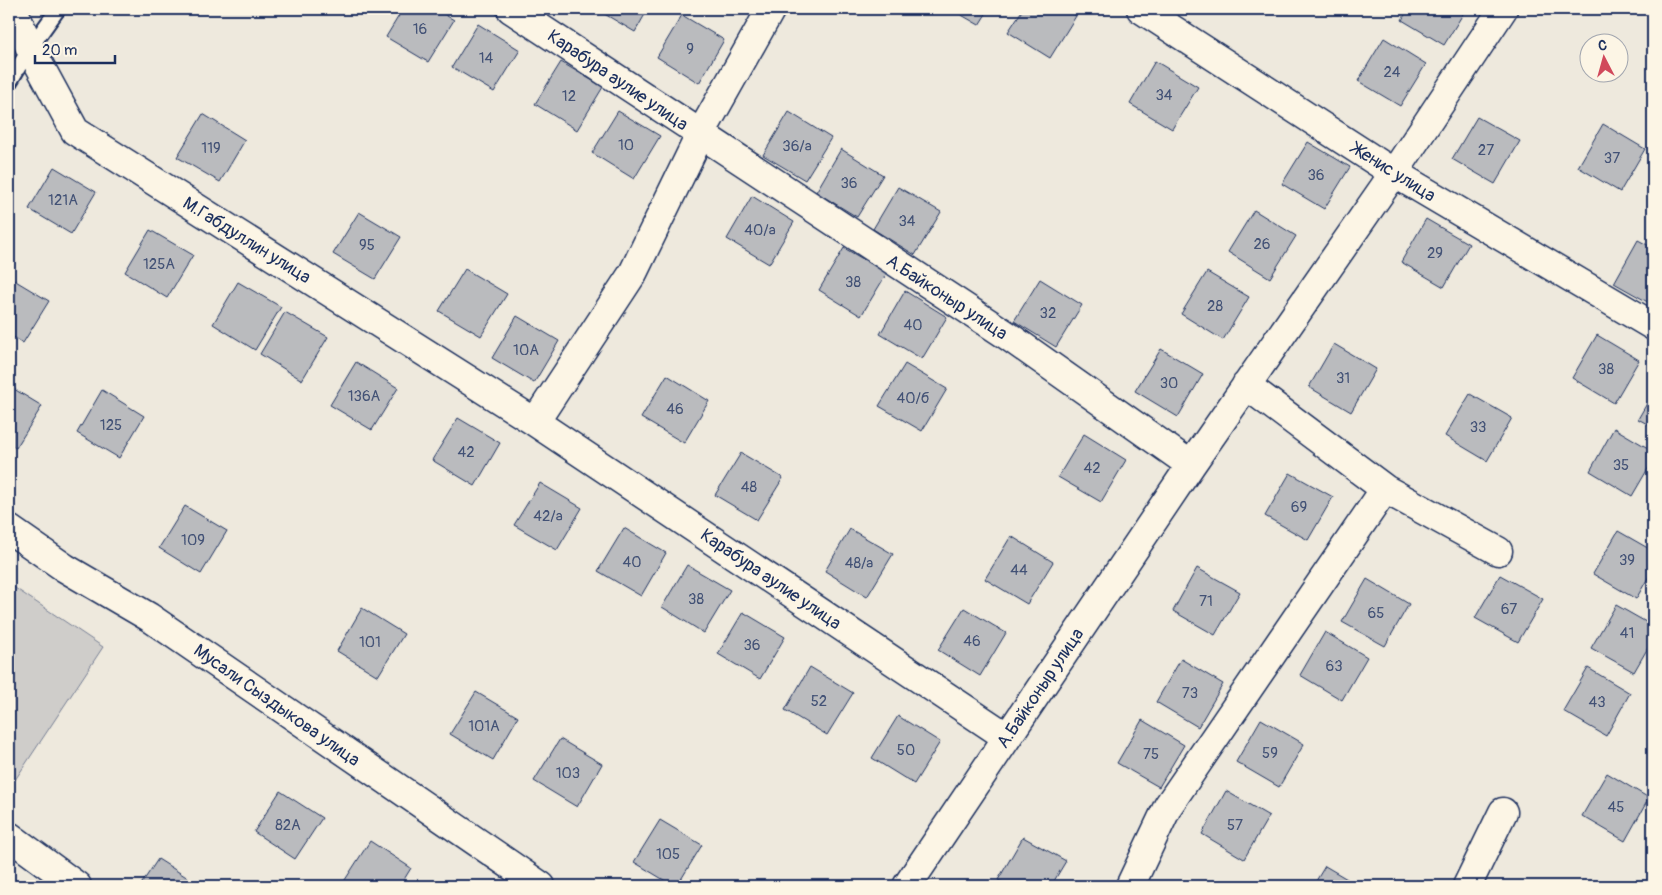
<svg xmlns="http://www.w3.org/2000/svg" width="1662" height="895" font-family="Pangolin,sans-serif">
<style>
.green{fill:#cfcdca;stroke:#757e94}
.building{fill:#babbbe;stroke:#1b2f5e}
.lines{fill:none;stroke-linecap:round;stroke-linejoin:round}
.service-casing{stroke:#1b2f5e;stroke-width:18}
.minor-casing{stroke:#1b2f5e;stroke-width:31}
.service{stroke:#fcf5e5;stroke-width:14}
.minor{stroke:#fcf5e5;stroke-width:28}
.labels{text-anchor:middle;stroke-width:4;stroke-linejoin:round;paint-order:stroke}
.number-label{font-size:15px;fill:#435276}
.street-label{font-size:18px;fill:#1b2f5e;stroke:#fcf5e5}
</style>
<rect width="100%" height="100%" fill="#eee9dd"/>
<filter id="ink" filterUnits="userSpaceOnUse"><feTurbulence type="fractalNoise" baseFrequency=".02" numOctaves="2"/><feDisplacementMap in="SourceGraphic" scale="10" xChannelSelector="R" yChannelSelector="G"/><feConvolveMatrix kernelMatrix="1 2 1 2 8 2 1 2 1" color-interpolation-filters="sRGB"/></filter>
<g filter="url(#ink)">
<path class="green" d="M9,584L103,647L15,780L9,776Z"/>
<path class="building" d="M403,9H435L454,20L428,62L386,37Z
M596,9H648L635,32Z
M951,9H989L979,25Z
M1023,9H1065L1076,16L1050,58L1008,32Z
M1408,9H1466L1444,45L1402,20Z
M682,15L724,40L699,83L657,57Z
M478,24L520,50L494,92L452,67Z
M1384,38L1426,64L1400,106L1358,81Z
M1155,61L1198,87L1172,129L1130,104Z
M561,62L603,87L577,130L535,104Z
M618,111L660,136L634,179L592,153Z
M789,112L831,138L805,180L763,155Z
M203,114L245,140L220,182L177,157Z
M1477,117L1520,141L1495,184L1452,159Z
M1603,124L1645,149L1620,192L1578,167Z
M1308,142L1350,167L1324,209L1282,184Z
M841,149L883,175L857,217L816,192Z
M54,167L96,192L71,234L29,209Z
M898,187L941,212L915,255L873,229Z
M752,196L794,222L769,264L727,239Z
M1254,210L1296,236L1270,278L1228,252Z
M359,212L401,237L375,279L333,254Z
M1426,219L1469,244L1444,287L1401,262Z
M150,230L193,255L167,298L125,272Z
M1638,240L1653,248V305L1614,283Z
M844,248L887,273L861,316L819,290Z
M465,269L507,294L481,336L439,311Z
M1207,272L1249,297L1223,340L1181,314Z
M9,277L49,301L23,343L9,334Z
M1040,279L1082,305L1056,347L1014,321Z
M238,282L281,307L255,350L213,324Z
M905,291L947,317L922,359L880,334Z
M285,312L328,337L302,380L260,354Z
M517,316L559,341L534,383L492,358Z
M1597,335L1639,360L1614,403L1572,378Z
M1334,344L1376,369L1351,412L1309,387Z
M1161,349L1203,374L1178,417L1135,391Z
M356,362L398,388L372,430L330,405Z
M905,364L947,389L922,431L879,406Z
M667,375L709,401L684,443L641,418Z
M9,386L42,406L16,448L9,444Z
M102,390L144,416L119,458L77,433Z
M1653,393V427L1638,419Z
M1470,394L1512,418L1487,461L1445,436Z
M458,418L500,443L475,486L432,460Z
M1614,428L1653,451V460L1632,496L1590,471Z
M1084,434L1126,460L1101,502L1058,477Z
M741,453L783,478L757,520L715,495Z
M1290,473L1333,497L1308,540L1265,516Z
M540,483L582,508L557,550L514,525Z
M185,506L227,531L201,574L159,548Z
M624,528L666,553L641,596L598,571Z
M850,529L893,554L867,597L825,571Z
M1618,531L1653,551V569L1636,599L1593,574Z
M1011,536L1053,562L1027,604L985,579Z
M687,565L730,590L704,633L662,607Z
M1197,568L1240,592L1215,635L1173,611Z
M1500,575L1543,599L1518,642L1475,618Z
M1367,579L1409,604L1385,646L1342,622Z
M1616,605L1653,626V639L1634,672L1591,648Z
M362,608L404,634L378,676L337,651Z
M964,608L1006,633L980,676L938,650Z
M743,612L785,637L760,679L718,654Z
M1325,632L1367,657L1342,700L1300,675Z
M1181,659L1223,684L1198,727L1156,702Z
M810,667L853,693L827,735L785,710Z
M1588,668L1630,693L1606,736L1563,711Z
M476,692L518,717L493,760L450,734Z
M898,716L940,742L914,784L872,758Z
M1261,719L1304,744L1279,787L1236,762Z
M1142,720L1184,745L1159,787L1117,763Z
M560,739L602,764L577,807L534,781Z
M1607,773L1649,798L1625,841L1582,816Z
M280,791L322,818L295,859L254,832Z
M1226,791L1269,816L1244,859L1202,834Z
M660,820L702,845L677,886H674L634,862Z
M1023,837L1066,861L1051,886H1010L998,880Z
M370,841L411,868L400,886H349L343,883Z
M158,859L199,885V886H140Z
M1325,866L1359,886H1313Z"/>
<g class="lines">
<defs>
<path id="service" d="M9,83L30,48L58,9"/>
<path id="minor" d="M13,9L30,48L75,131L535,422L1007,737
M511,9L1008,336L1191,465
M1141,9L1394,173L1653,326
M1246,385L1385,489L1498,551
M535,422L633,273L700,135L771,9
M9,529L65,568L149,617L541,886
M9,836L77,886
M907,886L1191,465L1394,173L1503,9
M1130,886L1168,806L1385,489
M1467,886L1503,812"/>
</defs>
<use href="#service" class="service-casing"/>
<use href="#minor" class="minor-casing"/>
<use href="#service" class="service"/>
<use href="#minor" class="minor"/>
</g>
</g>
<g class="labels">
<g class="number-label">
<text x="420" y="34">16</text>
<text x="690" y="54">9</text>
<text x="486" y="63">14</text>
<text x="1392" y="77">24</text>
<text x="1164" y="100">34</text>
<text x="569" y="101">12</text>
<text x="626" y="150">10</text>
<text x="797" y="151">36/a</text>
<text x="211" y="153">119</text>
<text x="1486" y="155">27</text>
<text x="1612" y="163">37</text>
<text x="1316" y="180">36</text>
<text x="849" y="188">36</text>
<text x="63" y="205">121А</text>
<text x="907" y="226">34</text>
<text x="760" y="235">40/a</text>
<text x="1262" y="249">26</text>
<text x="367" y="250">95</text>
<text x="1435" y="258">29</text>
<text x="159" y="269">125А</text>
<text x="853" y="287">38</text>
<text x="1215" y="311">28</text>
<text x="1048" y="318">32</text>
<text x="913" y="330">40</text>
<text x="526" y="355">10А</text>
<text x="1606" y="374">38</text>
<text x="1343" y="383">31</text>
<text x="1169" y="388">30</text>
<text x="364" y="401">136А</text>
<text x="913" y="403">40/б</text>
<text x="675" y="414">46</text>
<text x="111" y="430">125</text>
<text x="1478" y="432">33</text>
<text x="466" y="457">42</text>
<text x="1621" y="470">35</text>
<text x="1092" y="473">42</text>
<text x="749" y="492">48</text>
<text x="1299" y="512">69</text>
<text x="548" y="521">42/a</text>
<text x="193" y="545">109</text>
<text x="1627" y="565">39</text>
<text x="632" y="567">40</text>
<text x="859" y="568">48/a</text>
<text x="1019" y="575">44</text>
<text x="696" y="604">38</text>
<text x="1206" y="606">71</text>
<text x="1509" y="614">67</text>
<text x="1376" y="618">65</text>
<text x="1627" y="638">41</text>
<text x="972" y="646">46</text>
<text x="370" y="647">101</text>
<text x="752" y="650">36</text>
<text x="1334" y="671">63</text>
<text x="1190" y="698">73</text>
<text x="819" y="706">52</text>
<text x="1597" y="707">43</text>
<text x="484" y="731">101А</text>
<text x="906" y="755">50</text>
<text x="1270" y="758">59</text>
<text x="1151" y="759">75</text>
<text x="568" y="778">103</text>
<text x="1616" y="812">45</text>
<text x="288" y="830">82А</text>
<text x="1235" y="830">57</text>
<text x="668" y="859">105</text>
</g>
<g class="street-label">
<text transform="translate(618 80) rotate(34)" y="6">Карабура аулие улица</text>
<text transform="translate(1394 172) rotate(32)" y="6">Женис улица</text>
<text transform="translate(247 240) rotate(32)" y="6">М.Габдуллин улица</text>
<text transform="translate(947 297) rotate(33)" y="6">А.Байконыр улица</text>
<text transform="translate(771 579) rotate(34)" y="6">Карабура аулие улица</text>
<text transform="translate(1040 688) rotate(-56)" y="6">А.Байконыр улица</text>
<text transform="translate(277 705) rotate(35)" y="6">Мусали Сыздыкова улица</text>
</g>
</g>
<rect width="1662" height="895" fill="none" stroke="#fcf5e5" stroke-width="30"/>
<rect x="15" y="15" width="1632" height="865" fill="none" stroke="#1b2f5e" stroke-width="2" filter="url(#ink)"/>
<g transform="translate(1604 58) rotate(354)"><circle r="24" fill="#fcf5e5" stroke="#a2a6af"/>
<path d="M0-4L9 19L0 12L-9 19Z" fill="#d1495b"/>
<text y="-8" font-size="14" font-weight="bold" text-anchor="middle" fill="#1b2f5e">С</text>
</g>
<path d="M35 55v8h80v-8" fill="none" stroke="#1b2f5e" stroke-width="2.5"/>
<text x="42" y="55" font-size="15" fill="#1b2f5e" stroke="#fcf5e5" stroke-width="4" paint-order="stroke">20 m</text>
</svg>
